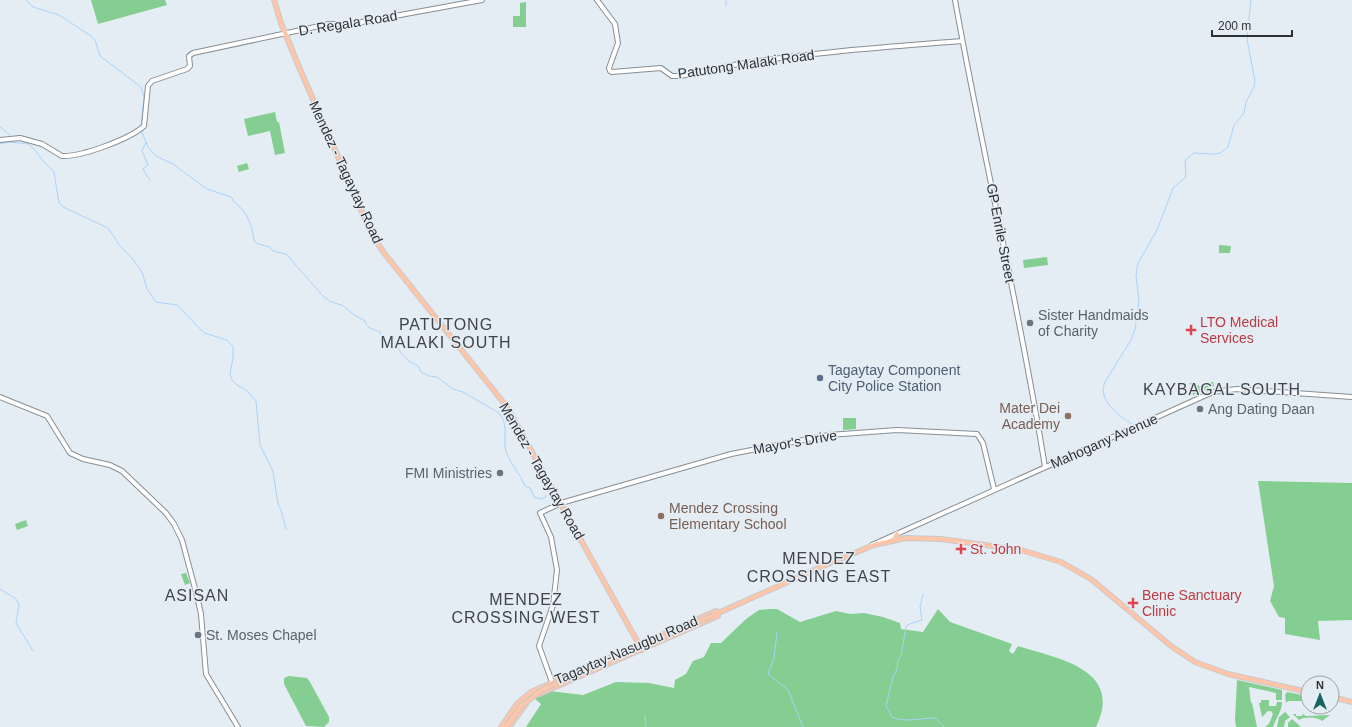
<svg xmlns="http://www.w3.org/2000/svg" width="1352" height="727" font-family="Helvetica,sans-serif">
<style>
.green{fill:#83ce90}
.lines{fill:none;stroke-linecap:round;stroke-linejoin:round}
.stream{stroke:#a9d3fa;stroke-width:1}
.secondary-casing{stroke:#878e95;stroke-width:6}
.primary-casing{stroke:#c9c9ca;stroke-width:6}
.secondary{stroke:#fff;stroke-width:4}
.primary{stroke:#fec5a9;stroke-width:4}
.primary-bridge-casing{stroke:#c9c9ca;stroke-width:6;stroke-linecap:butt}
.primary-bridge{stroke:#fec5a9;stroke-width:4}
.worship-dot{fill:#6b7280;stroke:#e5edf4;stroke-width:1.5}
.health-dot{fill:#e0444e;stroke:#e5edf4;stroke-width:1.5}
.service-dot{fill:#5c6f8a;stroke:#e5edf4;stroke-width:1.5}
.education-dot{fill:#8d6e63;stroke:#e5edf4;stroke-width:1.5}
.labels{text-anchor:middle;stroke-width:3;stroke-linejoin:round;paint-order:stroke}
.street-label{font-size:14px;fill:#2e3134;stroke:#e5edf4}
.worship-label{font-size:14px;fill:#5b616d;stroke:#e5edf4;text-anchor:start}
.health-label{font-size:14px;fill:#be3a42;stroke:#e5edf4;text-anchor:start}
.service-label{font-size:14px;fill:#4e5e75;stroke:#e5edf4;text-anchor:start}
.education-label{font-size:14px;fill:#785e54;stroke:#e5edf4;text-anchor:end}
.quarter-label{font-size:16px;letter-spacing:1px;fill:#3f454b;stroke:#e5edf4}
</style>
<rect width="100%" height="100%" fill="#e5edf4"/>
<path class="green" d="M91,0H165L167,5L98,24Z
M526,2V27H513V16H520V3Z
M275,112L277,122H279L285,153L275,155L270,131L248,136L244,119Z
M247,163L249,169L239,172L237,166Z
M1219,245L1231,246L1230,253H1219Z
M1047,257L1048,265L1024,268L1023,260Z
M1194,382V385H1198L1201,388L1206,383L1213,382L1214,386L1193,395L1190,383Z
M843,418H856V429L843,430Z
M1258,481L1352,483V620L1318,621L1320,640L1285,634V618L1279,617L1270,601L1274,586Z
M26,520L28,526L17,530L15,524Z
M186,573L190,583L185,585L181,574Z
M770,609H777L800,622L836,611L850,614L864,613L883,617L900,623L901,629L923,632L938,609L950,622L1012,644L1009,651L1013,654L1018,646C1059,659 1124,669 1096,727H526L541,704L534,698L549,691L583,695L616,682L649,683L674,688L675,680L686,674L693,661L704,657L711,643H721L746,619L759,610Z
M289,676L307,678L310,682L329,717V722L324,727L306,726L284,684V678Z
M1237,680L1282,690V700H1276V693L1249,687L1251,703H1252L1257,727H1236L1235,719Z
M1287,692L1308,696V701H1288L1286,703L1285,695Z
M1261,700H1269V706H1276L1277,702H1282C1282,711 1276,718 1273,727H1265L1269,724L1273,714L1271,711H1268L1262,717L1259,703H1261Z
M1285,712L1290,717L1285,721L1284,727H1277L1279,717Z
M1293,714H1296V716H1302L1303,714L1306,716L1330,715L1322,721C1318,717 1304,716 1299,720Z
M1292,719L1301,727H1288V723Z"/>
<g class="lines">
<path class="stream" d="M26,0L33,7L59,15L91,36L95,40L100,56L141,87L144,97L141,127
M726,0V6
M0,127L9,134L11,137
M141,130L148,147L156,156L173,164L207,189L231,197C234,203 238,205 242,209C249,217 253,231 254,241L258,244L270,247L273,251L286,254L323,296L331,302L342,305L356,316L365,321L367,325
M9,142L28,144L34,149L44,162L54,172L59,203L65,208L108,228L120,246L132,258L142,272L147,289L156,302L177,305L204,333L227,340L233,346V358L230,374L232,380L237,385L246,390L256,401L260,445L273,471L278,504L281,510L286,529
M146,142L142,151L148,165L143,169L150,180
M0,144L9,142L10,140
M368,327L380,332L382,340L393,342L403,355L410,362L418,366L421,372L429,376L437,377L453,389L463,392L499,413C508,423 504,435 505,447C507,460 520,473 525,486L530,488L534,497L541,499L546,497V495
M1132,424C1119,416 1097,400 1105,382L1131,340L1135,329L1139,302L1136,275L1138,263L1157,230L1173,188L1186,177L1185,160L1194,153L1214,154L1220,153L1228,147L1234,125L1244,113L1246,102L1254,87L1255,81L1247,39L1251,0
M0,589L16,599L19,605L16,623L33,651
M923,594L920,607L922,620L907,625L906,627L901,656L898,660L897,669L893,677L886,706L892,717C904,723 920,718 935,718L944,727
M777,633L774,658L768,674L788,690L803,727
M645,715L646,727"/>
<defs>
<path id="secondary" d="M597,0L615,24L618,43L609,68L610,71L612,72L661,68L672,76H680C700,73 719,68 739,64C813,52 888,47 962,41
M955,0C983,156 1020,310 1045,467
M0,140L20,138L42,144L62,156C81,157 130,139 144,126L148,86L152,81L187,69L190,66L189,56L193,53L329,24H351L482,0
M0,397L47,416L70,453L83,459L110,465L122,471L166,513L174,524L182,540L197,596L201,614L206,674L238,727
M872,545L1213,392L1237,389L1352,397
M552,682L539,646L553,605L557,570L551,537L540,513L561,503L731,454L829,435L897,430L977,434L983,443L994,489"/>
<path id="primary" d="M274,0L281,23L299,67L372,235L384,253L507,407L642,650
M897,534L895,537L897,539
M714,615L830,563L874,545L906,538L941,539L1021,550L1061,562L1091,579L1171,646L1195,662L1228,674L1308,692
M537,695L718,616
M1332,697L1352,702
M501,727L517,704L531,692L716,611
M509,727L526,704"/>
</defs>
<use href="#secondary" class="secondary-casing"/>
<use href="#primary" class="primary-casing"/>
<use href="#secondary" class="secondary"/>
<use href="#primary" class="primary"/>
<defs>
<path id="primary-bridge" d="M506,727L521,706L542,690L714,615"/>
</defs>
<use href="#primary-bridge" class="primary-bridge-casing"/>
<use href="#primary-bridge" class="primary-bridge"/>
</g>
<g class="worship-dot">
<circle cx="1030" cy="323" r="4"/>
<circle cx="1200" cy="409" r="4"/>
<circle cx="500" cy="473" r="4"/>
<circle cx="198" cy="635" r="4"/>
</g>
<g class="health-dot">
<path d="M1189 324h4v4h4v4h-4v4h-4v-4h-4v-4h4z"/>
<path d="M959 543h4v4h4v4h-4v4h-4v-4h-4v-4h4z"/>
<path d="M1131 597h4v4h4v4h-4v4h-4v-4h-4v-4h4z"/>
</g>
<circle class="service-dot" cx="820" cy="378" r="4"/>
<g class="education-dot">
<circle cx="1068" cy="416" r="4"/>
<circle cx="661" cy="516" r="4"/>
</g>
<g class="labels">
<g class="street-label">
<text transform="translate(348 23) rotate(-9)" y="5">D. Regala Road</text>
<text transform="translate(746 64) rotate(-8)" y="5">Patutong Malaki Road</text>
<text transform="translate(346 172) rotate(65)" y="5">Mendez - Tagaytay Road</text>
<text transform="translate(1001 233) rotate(79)" y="5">GP Enrile Street</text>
<text transform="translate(1104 441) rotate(-24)" y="5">Mahogany Avenue</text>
<text transform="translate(795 442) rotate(-10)" y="5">Mayor's Drive</text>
<text transform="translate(542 471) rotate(60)" y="5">Mendez - Tagaytay Road</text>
<text transform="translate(626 650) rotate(-23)" y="5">Tagaytay-Nasugbu Road</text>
</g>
<g class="worship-label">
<text x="1038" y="320">Sister Handmaids<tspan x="1038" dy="16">of Charity</tspan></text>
<text x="1208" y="414">Ang Dating Daan</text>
<text x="492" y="478" text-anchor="end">FMI Ministries</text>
<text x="206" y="640">St. Moses Chapel</text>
</g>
<g class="health-label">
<text x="1200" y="327">LTO Medical<tspan x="1200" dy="16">Services</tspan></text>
<text x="970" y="554">St. John</text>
<text x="1142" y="600">Bene Sanctuary<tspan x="1142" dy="16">Clinic</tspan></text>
</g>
<g class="service-label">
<text x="828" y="375">Tagaytay Component<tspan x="828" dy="16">City Police Station</tspan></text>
</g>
<g class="education-label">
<text x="1060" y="413">Mater Dei<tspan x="1060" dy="16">Academy</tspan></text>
<text x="669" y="513" text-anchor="start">Mendez Crossing<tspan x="669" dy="16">Elementary School</tspan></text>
</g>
<g class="quarter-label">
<text x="446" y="330">PATUTONG<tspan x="446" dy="18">MALAKI SOUTH</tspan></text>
<text x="1222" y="395">KAYBAGAL SOUTH</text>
<text x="819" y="564">MENDEZ<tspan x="819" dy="18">CROSSING EAST</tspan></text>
<text x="197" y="601">ASISAN</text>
<text x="526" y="605">MENDEZ<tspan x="526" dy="18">CROSSING WEST</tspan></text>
</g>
</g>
<g transform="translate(1320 695)"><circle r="19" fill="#e5edf4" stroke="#9ca2a7"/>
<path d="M0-3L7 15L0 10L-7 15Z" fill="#156464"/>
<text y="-6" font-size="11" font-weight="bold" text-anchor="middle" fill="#2e3134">N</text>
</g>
<path d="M1212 30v6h80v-6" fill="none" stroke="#2e3134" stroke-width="2"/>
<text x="1218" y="30" font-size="12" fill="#2e3134" stroke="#e5edf4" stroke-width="3" paint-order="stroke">200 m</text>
</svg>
